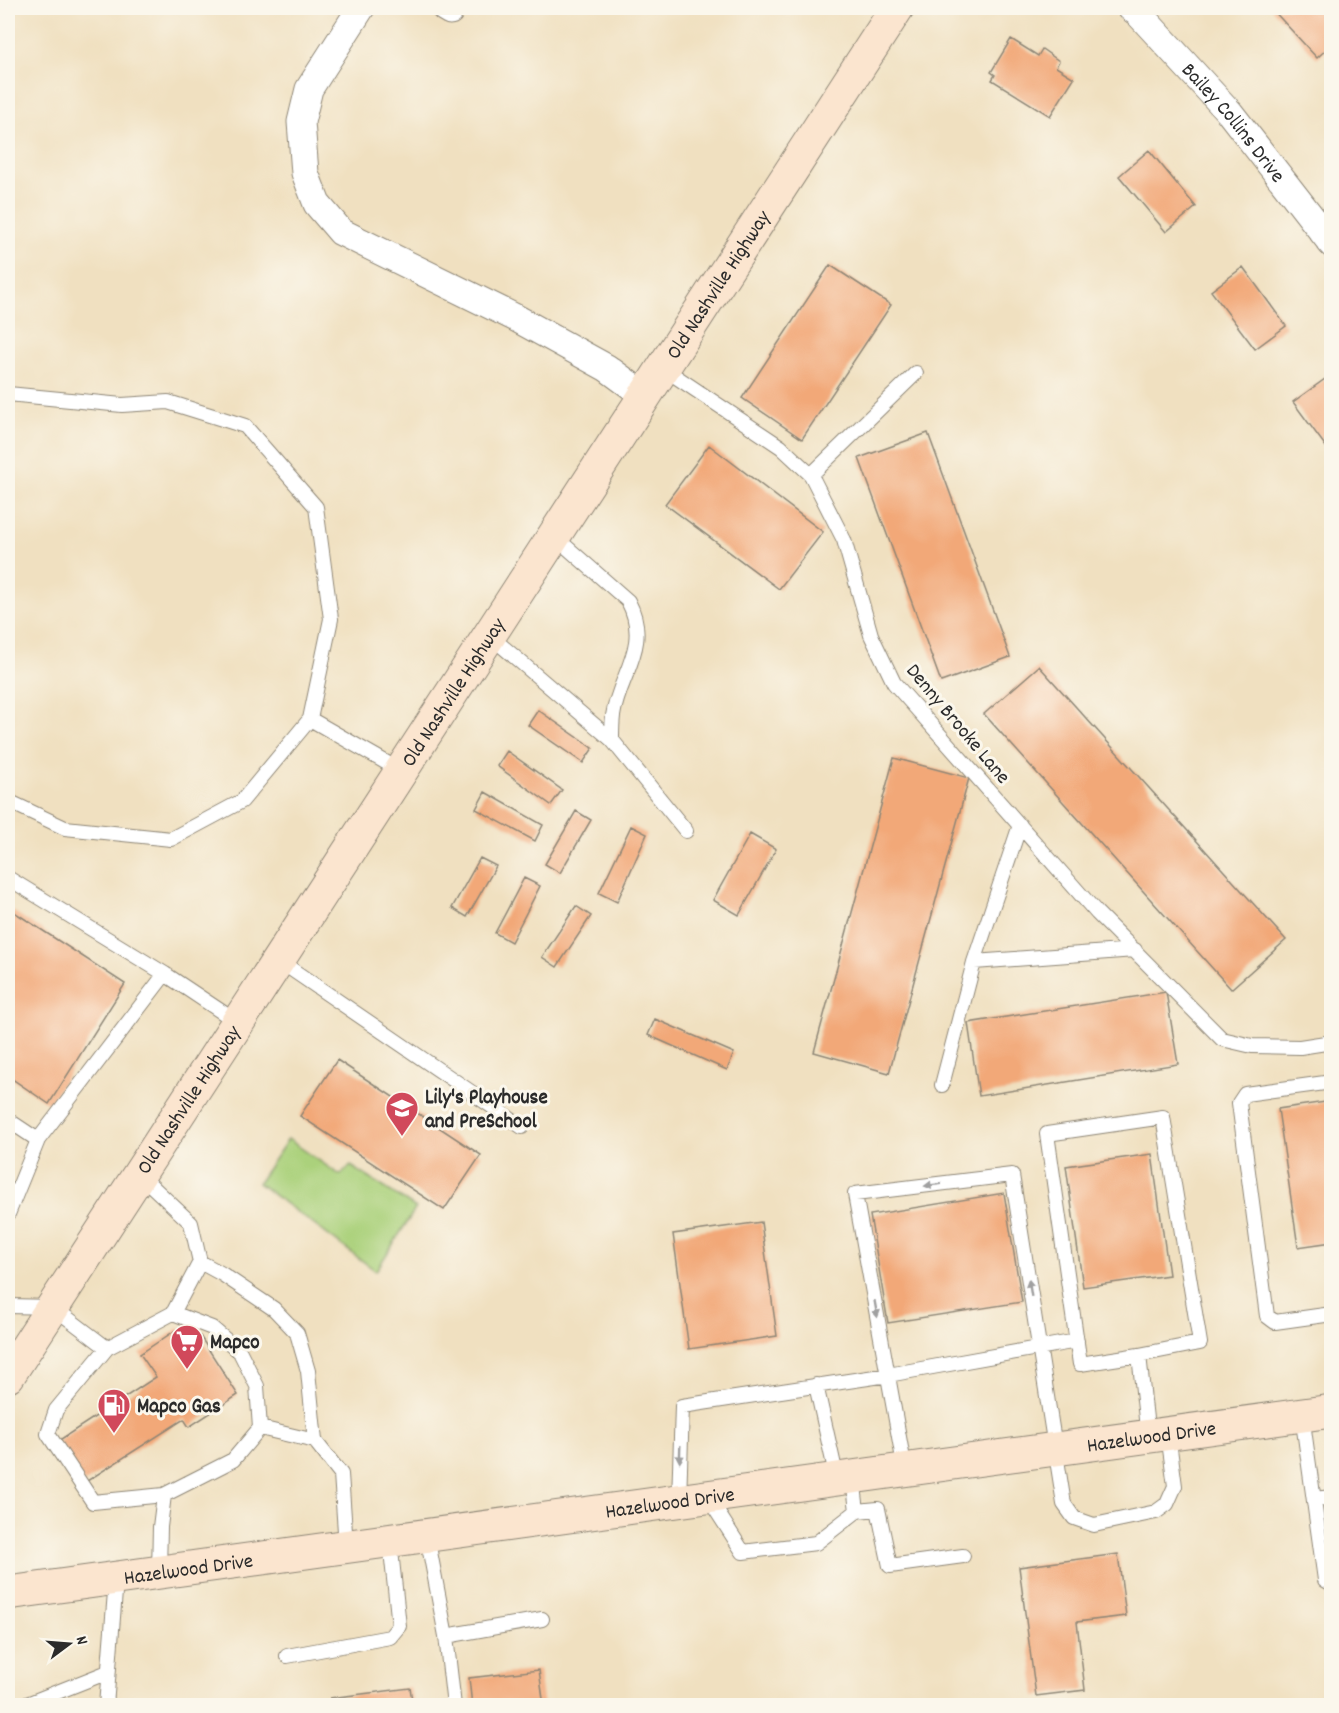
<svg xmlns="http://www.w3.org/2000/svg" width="1339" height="1713" font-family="Dekko,sans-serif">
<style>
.green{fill:#abd17b;stroke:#6b7e53;stroke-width:1.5}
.building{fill:#f2a878}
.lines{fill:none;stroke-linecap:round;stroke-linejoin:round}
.lane-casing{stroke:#8e8676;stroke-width:16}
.street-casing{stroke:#8e8676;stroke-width:29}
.secondary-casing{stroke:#8e8676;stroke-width:35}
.lane{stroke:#fff;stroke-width:14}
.street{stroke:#fff;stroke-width:27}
.secondary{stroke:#fbe5cf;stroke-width:33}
.oneway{fill:#a0a0a0}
.labels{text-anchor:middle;stroke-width:6;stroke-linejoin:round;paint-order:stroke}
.street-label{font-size:21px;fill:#2b2b2b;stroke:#fbf7ec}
.poi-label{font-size:21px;font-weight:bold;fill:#2b2b2b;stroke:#fbf7ec;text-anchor:start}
</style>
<rect width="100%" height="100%" fill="#fbf7ec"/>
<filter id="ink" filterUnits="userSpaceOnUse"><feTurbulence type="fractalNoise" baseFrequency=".0167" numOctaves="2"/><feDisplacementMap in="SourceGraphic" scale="12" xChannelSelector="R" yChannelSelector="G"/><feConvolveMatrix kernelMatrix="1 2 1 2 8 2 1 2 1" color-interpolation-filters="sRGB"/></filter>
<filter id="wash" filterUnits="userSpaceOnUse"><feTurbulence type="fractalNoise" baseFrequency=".008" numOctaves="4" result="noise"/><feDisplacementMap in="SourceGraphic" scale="24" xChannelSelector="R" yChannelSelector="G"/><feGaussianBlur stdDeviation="1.35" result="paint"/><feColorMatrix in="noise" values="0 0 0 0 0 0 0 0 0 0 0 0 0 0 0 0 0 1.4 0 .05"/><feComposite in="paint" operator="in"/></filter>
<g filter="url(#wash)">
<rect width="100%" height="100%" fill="#f0e0c0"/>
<path class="green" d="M288,1139L340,1175L351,1166L416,1208L376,1271L258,1183Z"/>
<g id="blocks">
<path class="building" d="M1271,8H1324L1332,15V44L1317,58Z
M1011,39L1038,56L1042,49L1059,61L1056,67L1074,78L1050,116L992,80L995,75L991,72Z
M1149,150L1196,207L1166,232L1119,176Z
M830,265L891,305L802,439L742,398Z
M1243,267L1286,326L1255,349L1211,291Z
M1325,379L1332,388V455L1293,402Z
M928,433L1010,657L941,682L859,458Z
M709,445L823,532L779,589L665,504Z
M1039,666L1286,940L1231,989L984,714Z
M538,710L593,748L583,763L528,725Z
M507,751L562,790L551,805L497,766Z
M894,758L969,778L889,1073L814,1052Z
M485,792L543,825L535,841L476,809Z
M576,811L591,820L560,873L545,864Z
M631,826L647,834L617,902L599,893Z
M750,834L776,849L739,915L713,900Z
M480,858L496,866L467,917L452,908Z
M524,878L540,886L511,942L495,933Z
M576,906L591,916L557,967L542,957Z
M8,908L125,984L49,1104L8,1076Z
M1166,992L1178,1064L979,1096L968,1023Z
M655,1019L734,1053L727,1070L648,1035Z
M337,1060L481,1155L444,1210L300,1116Z
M1332,1101V1242L1298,1247L1278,1109Z
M1152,1154L1169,1275L1083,1287L1066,1166Z
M1004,1193L1022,1302L888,1323L870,1215Z
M761,1222L777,1336L689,1349L673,1234Z
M179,1328L189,1343L200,1336L238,1395L189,1427L184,1419L84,1483L58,1441L156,1377L140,1354Z
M1118,1554L1126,1616L1077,1622L1085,1690L1036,1696L1019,1567Z
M539,1670L544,1706H472L469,1678Z
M410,1688L413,1706H324L331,1703L330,1698Z"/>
</g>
</g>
<g filter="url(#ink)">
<use href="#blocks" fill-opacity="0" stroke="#8e8676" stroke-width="1.5"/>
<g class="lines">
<defs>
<path id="lane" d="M663,368L781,447L811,475L844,540L871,635L894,683L1097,913L1222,1039L1252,1046L1300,1047L1332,1042
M8,394L122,405L168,402L245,426L316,507L331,619L310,719L242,801L171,839L65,828L8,801
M811,475L916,373
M554,536L628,601C652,646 619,674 613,716C612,724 612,732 612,740L686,831
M489,635L612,740
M310,719L401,771
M8,878L165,974
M278,960L522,1127
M974,962L1135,950
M1332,1082L1245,1094L1239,1103L1267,1316L1275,1322L1332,1314
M942,1085L974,962L1020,825
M1163,1117L1200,1343L1139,1355L1080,1364L1047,1134Z
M8,1120L38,1140L165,974L237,1022
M139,1174L191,1223L200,1262L173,1313L107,1348L56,1410L48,1434L93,1502L164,1495
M8,1214L38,1140
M200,1262L222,1274L274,1309L297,1333L308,1371L315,1441
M8,1306L53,1307L107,1348
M1139,1355L1148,1437
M816,1385L837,1479
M1302,1415L1325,1580L1332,1584
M260,1428L315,1441L341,1474L346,1546
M905,1470L855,1194L1012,1175L1064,1504L1074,1518L1094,1525L1156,1512L1167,1504L1175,1486L1168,1434
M709,1499L743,1552L816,1543L857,1511L853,1477
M1314,1499L1332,1497
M679,1501L682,1406L888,1375L1077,1341
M857,1511L878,1509L890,1566L963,1556
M427,1536L446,1636L542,1619
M159,1571L160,1527L164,1495L233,1460L260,1428L257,1386L240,1352L212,1328L173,1313
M446,1636L454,1706
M287,1656L390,1637L399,1626L390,1541
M22,1706L108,1672
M106,1706L116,1579"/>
<g id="street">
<path d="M361,8L309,89L301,122L305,173L317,204L341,232L516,318L607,368L645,396"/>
<path d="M445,8L450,11"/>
<path id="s1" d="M1131,8L1138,13L1230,113L1332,244"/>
</g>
<g id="secondary">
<path id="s2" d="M8,1376L897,8"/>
<path id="s3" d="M8,1593L1332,1411"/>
</g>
</defs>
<use href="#lane" class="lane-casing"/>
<use href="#street" class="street-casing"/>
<use href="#secondary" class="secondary-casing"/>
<use href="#lane" class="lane"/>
<use href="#street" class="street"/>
<use href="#secondary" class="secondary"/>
</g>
<defs><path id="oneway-solid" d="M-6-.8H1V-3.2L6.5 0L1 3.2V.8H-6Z" transform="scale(1.5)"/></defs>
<g class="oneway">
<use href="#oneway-solid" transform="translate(933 1185) rotate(173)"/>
<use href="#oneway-solid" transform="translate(1030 1288) rotate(-99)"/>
<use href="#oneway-solid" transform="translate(876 1309) rotate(80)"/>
<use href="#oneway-solid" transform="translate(680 1454) rotate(92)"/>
</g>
</g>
<defs>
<symbol id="school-pin" viewBox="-11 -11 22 30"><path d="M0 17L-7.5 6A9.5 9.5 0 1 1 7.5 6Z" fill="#d1495b" stroke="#fbf7ec"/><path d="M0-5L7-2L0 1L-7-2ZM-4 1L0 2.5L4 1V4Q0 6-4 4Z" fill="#fff"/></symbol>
<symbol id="supermarket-pin" viewBox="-11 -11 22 30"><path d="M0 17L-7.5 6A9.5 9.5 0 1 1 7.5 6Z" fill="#d1495b" stroke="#fbf7ec"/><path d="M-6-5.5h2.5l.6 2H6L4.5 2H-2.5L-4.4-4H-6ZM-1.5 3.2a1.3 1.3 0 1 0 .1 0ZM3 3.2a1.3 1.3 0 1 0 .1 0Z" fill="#fff"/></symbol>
<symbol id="fuel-pin" viewBox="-11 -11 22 30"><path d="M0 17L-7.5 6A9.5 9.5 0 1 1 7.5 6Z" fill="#d1495b" stroke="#fbf7ec"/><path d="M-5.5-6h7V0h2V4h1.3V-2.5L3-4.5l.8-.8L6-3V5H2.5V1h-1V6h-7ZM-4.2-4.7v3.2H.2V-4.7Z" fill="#fff"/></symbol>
</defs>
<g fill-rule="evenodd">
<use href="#school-pin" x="383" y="1089" width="38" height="52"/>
<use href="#supermarket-pin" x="168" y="1322" width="38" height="52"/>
<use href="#fuel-pin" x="95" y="1386" width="38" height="52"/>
</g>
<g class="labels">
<g class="street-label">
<text dy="7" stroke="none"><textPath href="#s1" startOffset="154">Bailey Collins Drive</textPath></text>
<text dy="7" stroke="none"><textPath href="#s2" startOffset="1302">Old Nashville Highway</textPath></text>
<text dy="7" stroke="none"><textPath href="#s2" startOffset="816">Old Nashville Highway</textPath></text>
<text transform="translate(959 723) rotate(50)" y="7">Denny Brooke Lane</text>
<text dy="7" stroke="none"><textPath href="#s2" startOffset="330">Old Nashville Highway</textPath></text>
<text dy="7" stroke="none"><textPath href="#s3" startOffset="1154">Hazelwood Drive</textPath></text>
<text dy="7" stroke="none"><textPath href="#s3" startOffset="668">Hazelwood Drive</textPath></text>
<text dy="7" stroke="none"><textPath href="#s3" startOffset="182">Hazelwood Drive</textPath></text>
</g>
<g class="poi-label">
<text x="425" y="1103">Lily's Playhouse<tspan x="425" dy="24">and PreSchool</tspan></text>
<text x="210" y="1348">Mapco</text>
<text x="137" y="1412">Mapco Gas</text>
</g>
</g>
<rect width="1339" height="1713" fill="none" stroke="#fbf7ec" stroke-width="30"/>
<g transform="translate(69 1644) rotate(74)" stroke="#fbf7ec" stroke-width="4.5" paint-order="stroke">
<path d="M0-4.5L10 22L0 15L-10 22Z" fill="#2b2b2b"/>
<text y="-9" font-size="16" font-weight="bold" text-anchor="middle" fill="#2b2b2b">N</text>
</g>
</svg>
